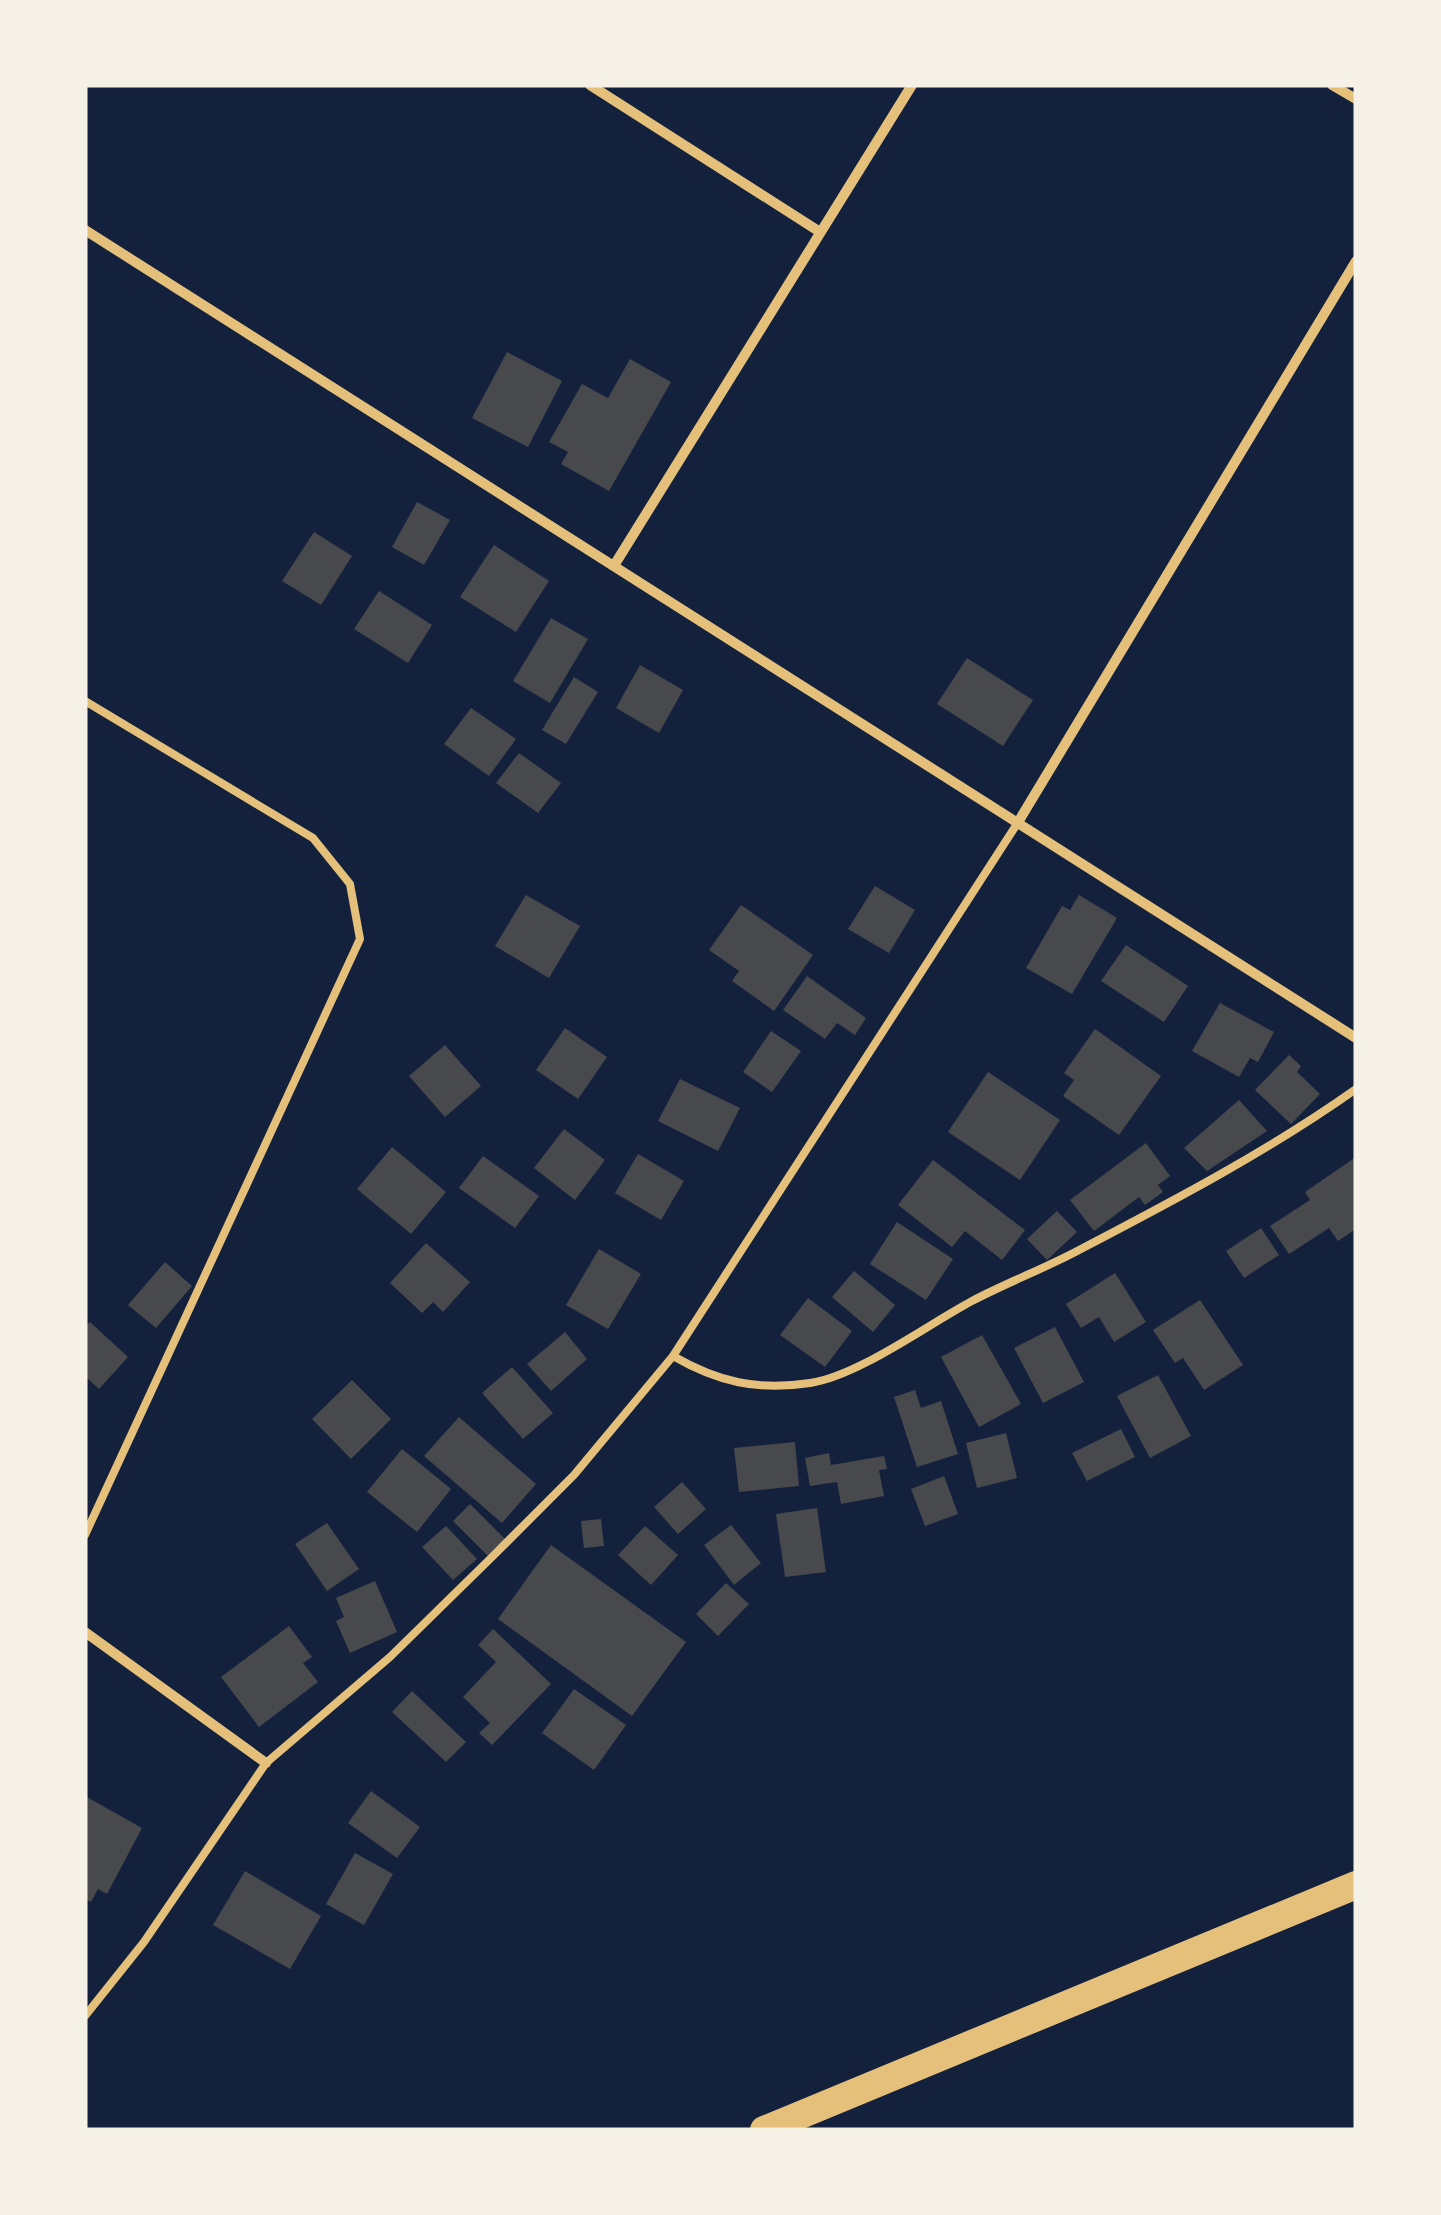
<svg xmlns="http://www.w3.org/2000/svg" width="1441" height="2215" font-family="Inter,sans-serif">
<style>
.building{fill:#48494c}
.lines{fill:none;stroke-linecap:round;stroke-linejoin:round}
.service{stroke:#e5c07b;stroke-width:8}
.minor{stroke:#e5c07b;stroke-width:10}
.trunk{stroke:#e5c07b;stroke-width:28}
</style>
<rect width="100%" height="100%" fill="#14213d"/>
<path class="building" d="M507,352L562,381L528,447L472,418Z
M630,359L671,382L609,491L561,464L568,452L549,442L582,384L608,398Z
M417,502L450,520L424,565L392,547Z
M314,532L352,556L321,605L282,581Z
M494,545L549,581L516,632L460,597Z
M379,591L432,625L408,663L354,629Z
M551,618L588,639L550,703L513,681Z
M967,658L1033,700L1003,746L937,704Z
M640,665L683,690L659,733L616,708Z
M574,677L598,692L566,744L542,730Z
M471,708L516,739L489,776L444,744Z
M519,753L561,783L538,813L496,783Z
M875,886L915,910L889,953L848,929Z
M526,895L580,926L549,978L495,946Z
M1079,895L1117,918L1072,994L1026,968L1062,906L1070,910Z
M741,905L813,955L774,1011L732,981L739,971L709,950Z
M1126,945L1188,986L1164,1022L1101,981Z
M807,976L866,1018L855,1035L837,1023L825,1039L783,1010Z
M1220,1003L1274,1032L1258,1062L1250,1058L1239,1077L1192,1051Z
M565,1028L607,1057L578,1099L536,1070Z
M1095,1029L1161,1076L1119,1135L1063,1096L1074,1080L1064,1073Z
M771,1031L801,1051L772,1092L743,1072Z
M445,1045L481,1086L445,1117L409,1076Z
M1289,1055L1301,1066L1297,1072L1320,1094L1291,1124L1255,1090Z
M988,1072L1060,1120L1020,1180L948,1132Z
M680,1079L740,1108L718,1151L658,1121Z
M1239,1100L1267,1131L1207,1171L1184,1148Z
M564,1129L605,1160L575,1200L534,1168Z
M1146,1143L1170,1176L1158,1185L1163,1192L1145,1205L1139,1197L1094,1231L1070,1200Z
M392,1147L446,1192L411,1234L357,1189Z
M638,1154L684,1181L661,1220L615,1193Z
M483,1156L539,1196L515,1228L459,1188Z
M1356,1157V1229L1338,1241L1329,1228L1289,1254L1270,1226L1310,1200L1305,1192Z
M933,1160L1025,1230L1002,1260L965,1231L952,1247L898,1205Z
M1057,1211L1077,1232L1047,1260L1027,1239Z
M897,1222L953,1259L926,1300L870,1264Z
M1261,1228L1279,1255L1244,1278L1226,1251Z
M426,1243L470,1282L443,1312L433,1302L422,1313L390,1283Z
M599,1249L641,1274L608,1329L566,1305Z
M165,1262L192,1286L156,1328L128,1305Z
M854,1271L895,1305L873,1332L832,1297Z
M1115,1273L1146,1322L1114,1342L1099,1317L1081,1328L1066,1304Z
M808,1298L852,1331L825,1367L780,1335Z
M1200,1300L1243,1365L1204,1390L1183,1358L1175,1363L1153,1330Z
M90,1322L128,1357L99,1389L85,1376V1327Z
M1055,1327L1084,1382L1043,1403L1014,1348Z
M565,1332L587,1359L551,1391L527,1364Z
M982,1335L1021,1404L979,1427L941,1357Z
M512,1367L553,1413L523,1439L482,1393Z
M1158,1375L1191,1436L1150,1458L1117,1396Z
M352,1380L391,1419L351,1459L312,1419Z
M915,1390L921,1408L941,1401L958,1454L917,1467L894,1397Z
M459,1417L536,1484L502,1523L424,1456Z
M1121,1429L1135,1457L1087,1481L1072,1453Z
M1006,1433L1017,1478L977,1488L966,1443Z
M795,1442L799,1486L739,1492L734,1448Z
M402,1449L451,1489L417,1532L367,1492Z
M829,1453L831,1465L884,1456L887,1469L879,1470L884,1496L841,1504L837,1482L810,1486L805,1458Z
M944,1476L958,1514L925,1526L911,1489Z
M682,1482L706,1509L678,1534L654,1507Z
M470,1504L505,1539L488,1556L453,1521Z
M817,1508L826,1572L785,1577L776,1514Z
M601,1519L604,1546L584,1548L581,1521Z
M327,1523L359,1569L327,1591L295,1544Z
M731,1525L761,1563L734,1585L704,1545Z
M446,1526L477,1559L453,1580L422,1547Z
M645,1526L678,1555L651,1585L618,1555Z
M551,1545L686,1642L632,1716L498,1619Z
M375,1581L397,1632L350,1653L336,1621L344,1617L336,1598Z
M726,1583L749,1604L718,1636L696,1614Z
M289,1626L312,1657L303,1663L318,1682L259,1727L221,1677Z
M493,1629L551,1684L492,1745L479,1733L490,1723L463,1697L496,1662L478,1645Z
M574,1689L626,1725L594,1770L542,1733Z
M412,1691L466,1742L446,1762L392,1712Z
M371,1791L420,1827L397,1858L348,1823Z
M85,1796L142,1828L107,1894L98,1889L91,1902L85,1899Z
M355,1853L393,1874L364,1925L326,1904Z
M245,1871L321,1916L290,1969L213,1925Z"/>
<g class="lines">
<path class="service" d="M85,701L313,838L350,884L360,939L85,1535
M673,1356C718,1382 757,1391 810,1383C858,1376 927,1325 972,1301C1008,1282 1046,1268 1081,1249C1175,1200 1270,1150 1356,1089
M85,2016L144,1942L266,1763L390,1657L492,1557L574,1475L673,1356L1017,824"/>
<path class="minor" d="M590,85L820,232
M1332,85L1356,99
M85,230L1356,1038
M615,564L912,85
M1017,824L1356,261
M85,1632L266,1763"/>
<path class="trunk" d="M764,2130L1356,1885"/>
</g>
<rect width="1441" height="2215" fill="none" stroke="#f6f1e7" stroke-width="175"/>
</svg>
